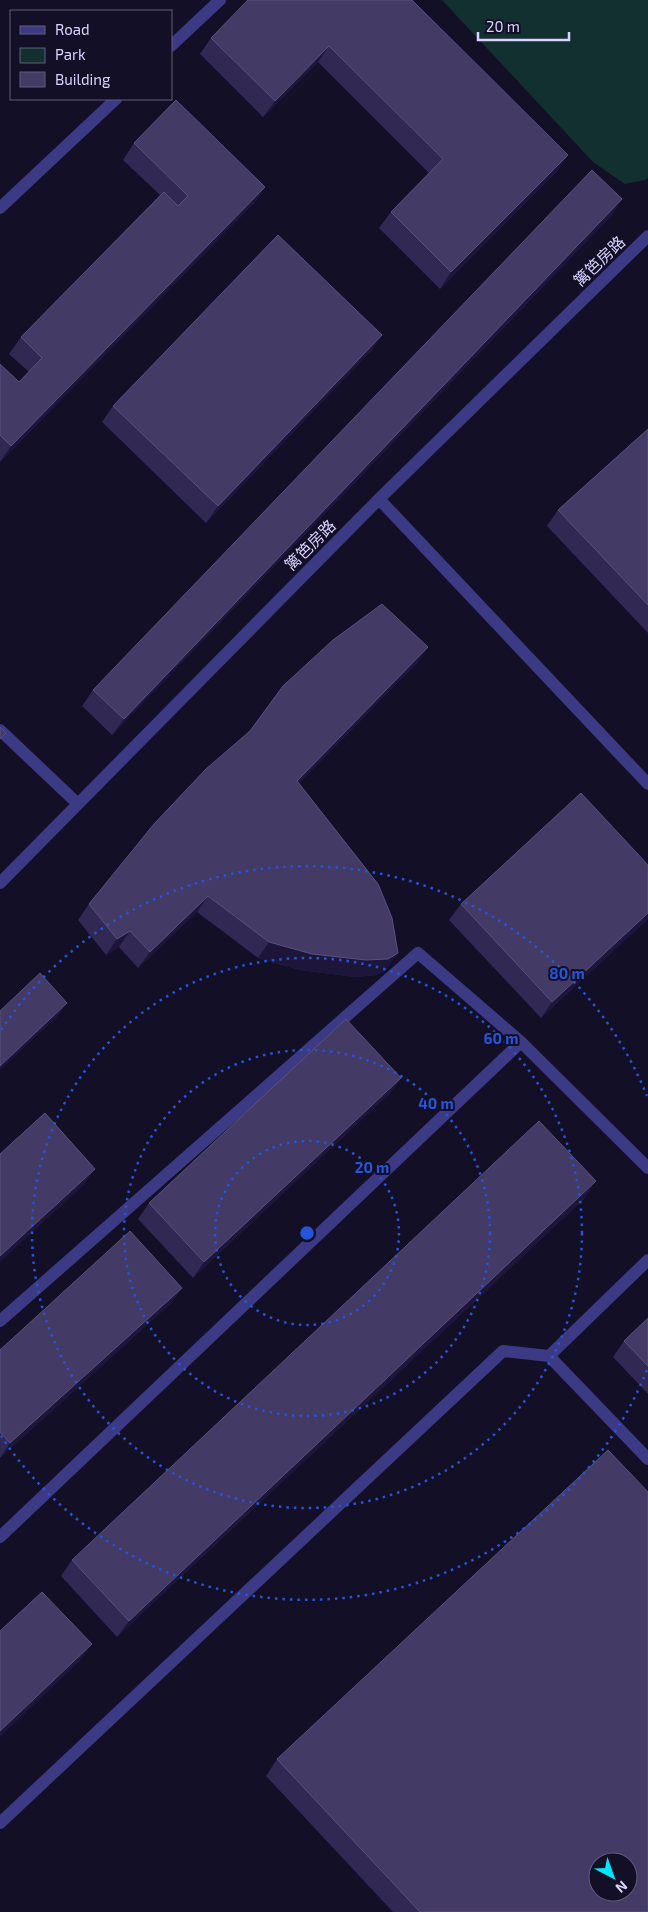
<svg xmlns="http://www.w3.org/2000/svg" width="648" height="1912" font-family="'Exo 2','Noto Sans SC',sans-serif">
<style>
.green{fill:#12302f}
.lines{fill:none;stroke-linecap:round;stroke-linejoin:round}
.minor{stroke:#3d3a85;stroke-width:12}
.wall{fill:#312854}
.shaded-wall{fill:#1d163a}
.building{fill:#433a66;stroke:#5a527e;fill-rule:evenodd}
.ring{fill:none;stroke:#2655da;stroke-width:2.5;stroke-dasharray:2.5 5}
.labels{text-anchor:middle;stroke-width:4;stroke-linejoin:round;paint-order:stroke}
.street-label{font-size:16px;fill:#d9d4ff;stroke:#130f26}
.centre{fill:#2655da;stroke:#130f26;stroke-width:2.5}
.ring-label{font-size:15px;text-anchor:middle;font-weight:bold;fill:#2655da;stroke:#130f26;stroke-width:4;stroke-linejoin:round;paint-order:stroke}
</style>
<rect width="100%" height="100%" fill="#130f26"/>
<path class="green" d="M442,0H648V178L645,180L625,184L593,162Z"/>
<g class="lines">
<path class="minor" d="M171,46L220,0
M0,208L116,99
M379,499L648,784
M0,730L78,804
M0,883L379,499L648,236
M0,1321L418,953L521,1042L648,1168
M549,1356L648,1459
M0,1537L521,1042
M0,1823L503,1351L549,1356L648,1260"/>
</g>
<path class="wall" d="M248,0L568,155L557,171L440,289L379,228L391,212L429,173L318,62L263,117L200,54L211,38Z
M134,143L265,187L254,203L0,462V364L19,382L29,372L9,354L21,337L160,195L123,160Z
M622,199L611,216L112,735L82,706L93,690Z
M382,335L371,351L206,523L102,422L113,406Z
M648,429V633L547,526L558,510Z
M428,647L417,663L299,783L387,969L376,975L355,977L300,970L258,958L197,912L138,968L119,947L106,955L78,920L89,904Z
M648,865V919L541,1018L449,920L461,904Z
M401,1078L389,1094L193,1278L138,1219L149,1203Z
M585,1198L117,1637L61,1576L72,1560Z
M182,1288L170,1304L0,1458V1350Z
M648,1318V1394L613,1357L624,1341Z
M277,1759L648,1912H393L266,1776Z"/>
<path class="shaded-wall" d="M329,46L318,62L263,117L275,101Z
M568,155L557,171L440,289L451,272Z
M265,187L254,203L0,462L11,446Z
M622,199L611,216L112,735L124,719Z
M382,335L371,351L206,523L218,506Z
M428,647L417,663L285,797L297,781Z
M208,896L197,912L138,968L150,952Z
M648,913V919L541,1018L552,1002Z
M130,931L119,947L106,955L117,939Z
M269,942L398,953L387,969L376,975L355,977L300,970L258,958Z
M67,1003L58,1016L0,1070V1066Z
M401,1078L389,1094L193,1278L204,1262Z
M95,1169L84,1185L0,1262V1256Z
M596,1181L585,1198L117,1637L129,1621Z
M182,1288L170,1304L0,1458L10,1443Z
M92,1644L80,1661L0,1737V1731Z"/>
<path class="building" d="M248,0H412L568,155L451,272L391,212L443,159L329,46L275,101L211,38Z
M176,100L265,187L11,446L0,435V364L19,382L42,358L21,337L164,192L178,206L188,196L134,143Z
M592,170L622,199L124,719L93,690Z
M278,235L382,335L218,506L113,406Z
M648,429V605L558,510Z
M382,604L428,647L297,781L378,884L392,918L398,953L388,959L366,960L312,954L269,942L208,896L150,952L130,931L117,939L89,904L154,824L206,769L250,731L283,686L333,640Z
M0,727L6,733L0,739Z
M581,793L648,865V913L552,1002L461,904Z
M40,973L67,1003L0,1066V1011Z
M346,1019L401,1078L204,1262L149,1203Z
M45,1113L95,1169L0,1256V1154Z
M539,1121L596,1181L129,1621L72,1560Z
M130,1231L182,1288L10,1443L0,1432V1350Z
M648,1318V1366L624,1341Z
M608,1450L648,1492V1912H420L277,1759ZM598,1862H628V1892H598Z
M42,1592L92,1644L0,1731V1631Z"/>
<g class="ring">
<circle cx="307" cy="1233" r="92"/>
<circle cx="307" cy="1233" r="183"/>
<circle cx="307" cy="1233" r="275"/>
<path d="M647 1370A367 367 0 0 1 1 1436M1 1030A367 367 0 0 1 647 1096"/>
</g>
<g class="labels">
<g class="street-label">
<text transform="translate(599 261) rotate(-44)" y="6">篱笆房路</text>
<text transform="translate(310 545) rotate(-45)" y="6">篱笆房路</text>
</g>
</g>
<circle cx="307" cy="1233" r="8" class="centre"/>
<g class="ring-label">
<text x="567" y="979">80 m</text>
<text x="501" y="1044">60 m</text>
<text x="436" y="1109">40 m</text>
<text x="372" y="1173">20 m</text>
</g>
<rect x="10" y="10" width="162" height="90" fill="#130f26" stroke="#625e7d"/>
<rect x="20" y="26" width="25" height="8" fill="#3d3a85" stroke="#625e7d"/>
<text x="55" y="35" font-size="15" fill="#d9d4ff">Road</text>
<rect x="20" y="48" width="25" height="15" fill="#12302f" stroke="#625e7d"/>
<text x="55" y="60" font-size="15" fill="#d9d4ff">Park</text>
<rect x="20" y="72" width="25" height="15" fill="#433a66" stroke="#625e7d"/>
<text x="55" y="85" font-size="15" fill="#d9d4ff">Building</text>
<g transform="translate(613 1877) rotate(139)"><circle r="24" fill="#130f26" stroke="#625e7d"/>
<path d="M0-4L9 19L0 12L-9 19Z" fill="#00e5ff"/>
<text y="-8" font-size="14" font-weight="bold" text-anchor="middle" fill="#d9d4ff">N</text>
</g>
<path d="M478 32v8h91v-8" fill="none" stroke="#d9d4ff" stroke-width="2.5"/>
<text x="486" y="32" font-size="15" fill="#d9d4ff" stroke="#130f26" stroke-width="4" paint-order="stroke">20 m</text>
</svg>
